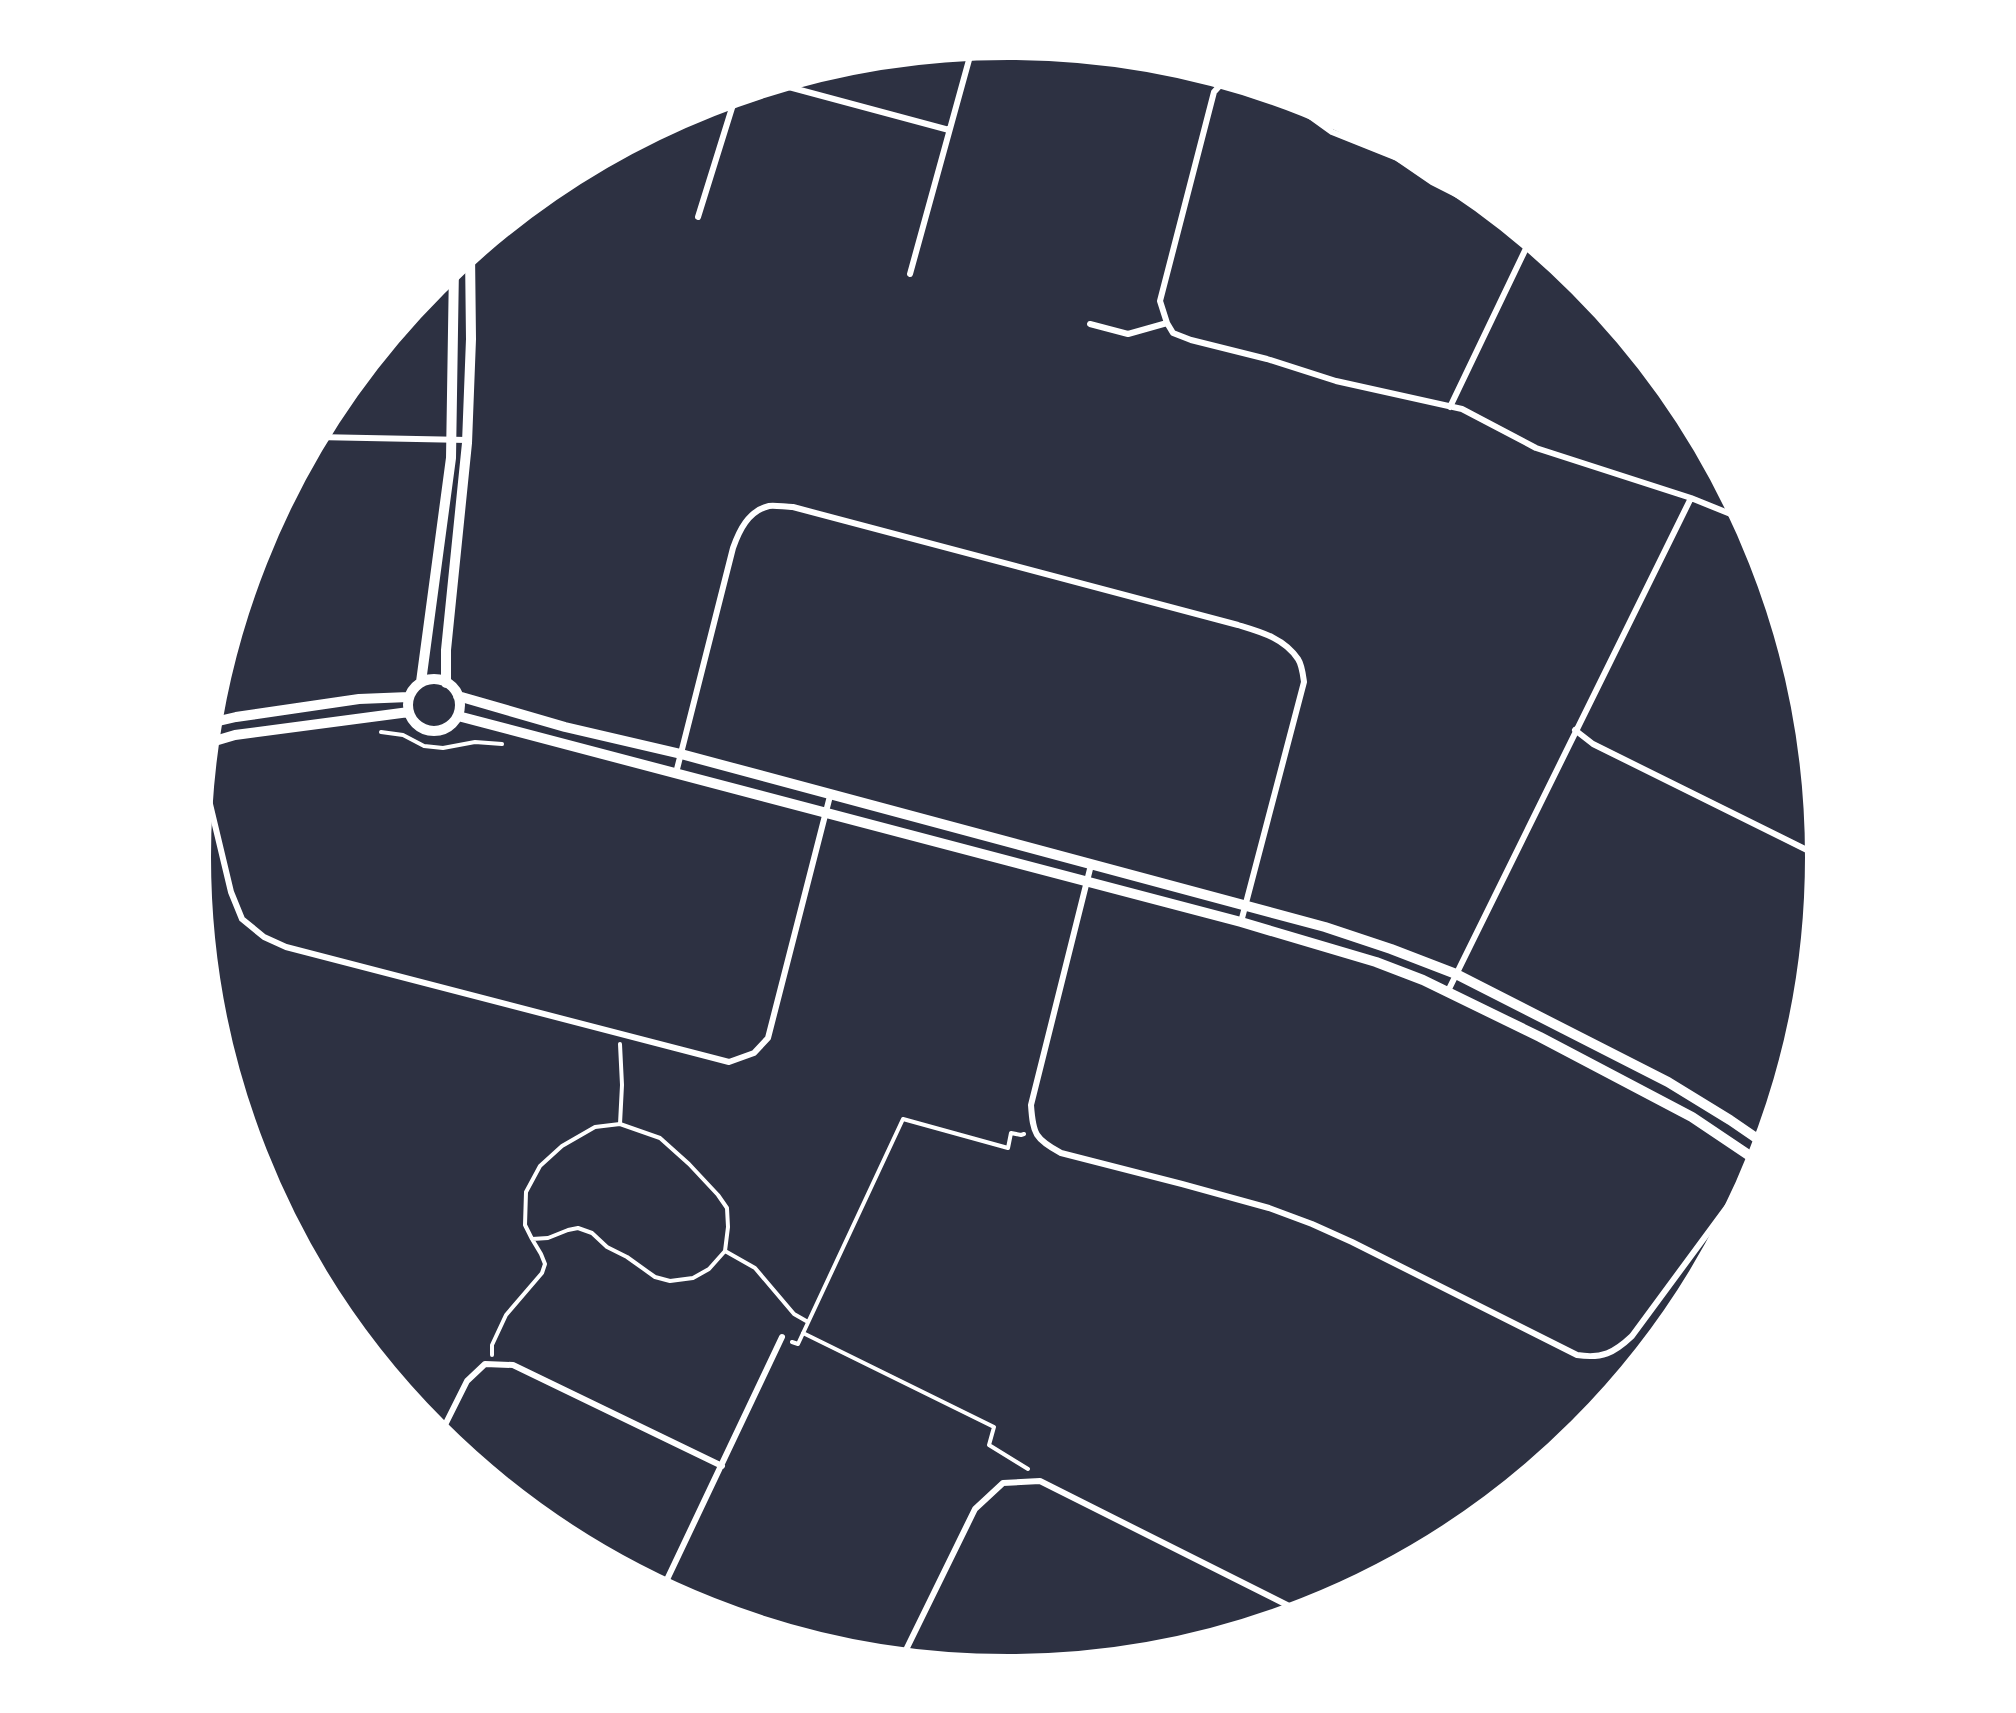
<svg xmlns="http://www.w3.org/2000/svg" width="2016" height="1713" font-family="'DM Sans',sans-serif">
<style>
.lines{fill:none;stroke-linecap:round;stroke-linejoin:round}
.path{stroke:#fff;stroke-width:4}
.minor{stroke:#fff;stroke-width:6}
.tertiary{stroke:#fff;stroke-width:10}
.rim{fill:none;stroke:#fff;stroke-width:8}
</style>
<rect width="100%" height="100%" fill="#2d3142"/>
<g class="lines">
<path class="path" d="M381,732L403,735L424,746L443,748L475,742L502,744
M620,1044L622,1085L620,1124
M725,1251L755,1268L794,1314L808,1322
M803,1333L994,1427L989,1445L1028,1469
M792,1342L798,1344L903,1119L1008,1148L1011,1133L1021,1135L1024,1134
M492,1355V1345L506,1315L542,1273L545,1264L541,1254L532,1239L525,1225L526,1192L540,1166L562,1146L595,1127L620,1124L660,1138L689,1164L718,1195L727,1208L728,1227L725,1251L709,1269L693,1278L670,1281L655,1277L627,1257L607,1247L592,1233L578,1228L568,1230L548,1238L532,1239"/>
<path class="minor" d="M1237,82H1223L1214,92L1160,301L1167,323L1173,333L1191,340L1267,359L1336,381L1462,409L1536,448L1691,498
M774,83L949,130
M1240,83L1289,101L1332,132L1397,158L1432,182L1503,218
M698,217L736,95
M910,274L972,49
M1090,324L1128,334L1167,323
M1450,407L1530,240
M316,437L467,440
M1575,730L1593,744L1819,856
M676,773L733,548C739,531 748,511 769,506C775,505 785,507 793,507L1238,625C1261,632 1284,638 1298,659C1302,665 1303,675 1304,682L1241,922
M204,779L231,892L242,919L264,937L286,947L729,1062L754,1053L768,1038L830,796
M1091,865L1031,1105C1033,1134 1035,1139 1061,1153L1182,1184L1269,1208L1312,1224L1352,1242L1577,1355C1602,1359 1614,1353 1632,1336L1758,1165
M1448,991L1691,498L1743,519
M440,1435L467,1381L485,1364L513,1365L722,1466
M663,1588L782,1337
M902,1658L975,1509L1003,1483L1040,1481L1301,1612"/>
<path class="tertiary" d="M408 705a26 26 0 1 1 52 0a26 26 0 1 1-52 0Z
M421,682L451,458L454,267
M446,683V650L467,443L471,339L470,253
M458,696L565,727L681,754L1325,927L1391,949L1456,974L1668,1082L1730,1120L1765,1144
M458,716L1241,922L1376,962L1423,980L1540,1037L1692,1117L1759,1162
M210,723L236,717L359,699L409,697
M208,743L235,735L409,712"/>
</g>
<path d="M0 0H2016V1713H0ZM207 857a801 801 0 1 1 1602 0a801 801 0 1 1-1602 0Z" fill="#fff" fill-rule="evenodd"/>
<path class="rim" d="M207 857a801 801 0 1 1 1602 0a801 801 0 1 1-1602 0Z"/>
</svg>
